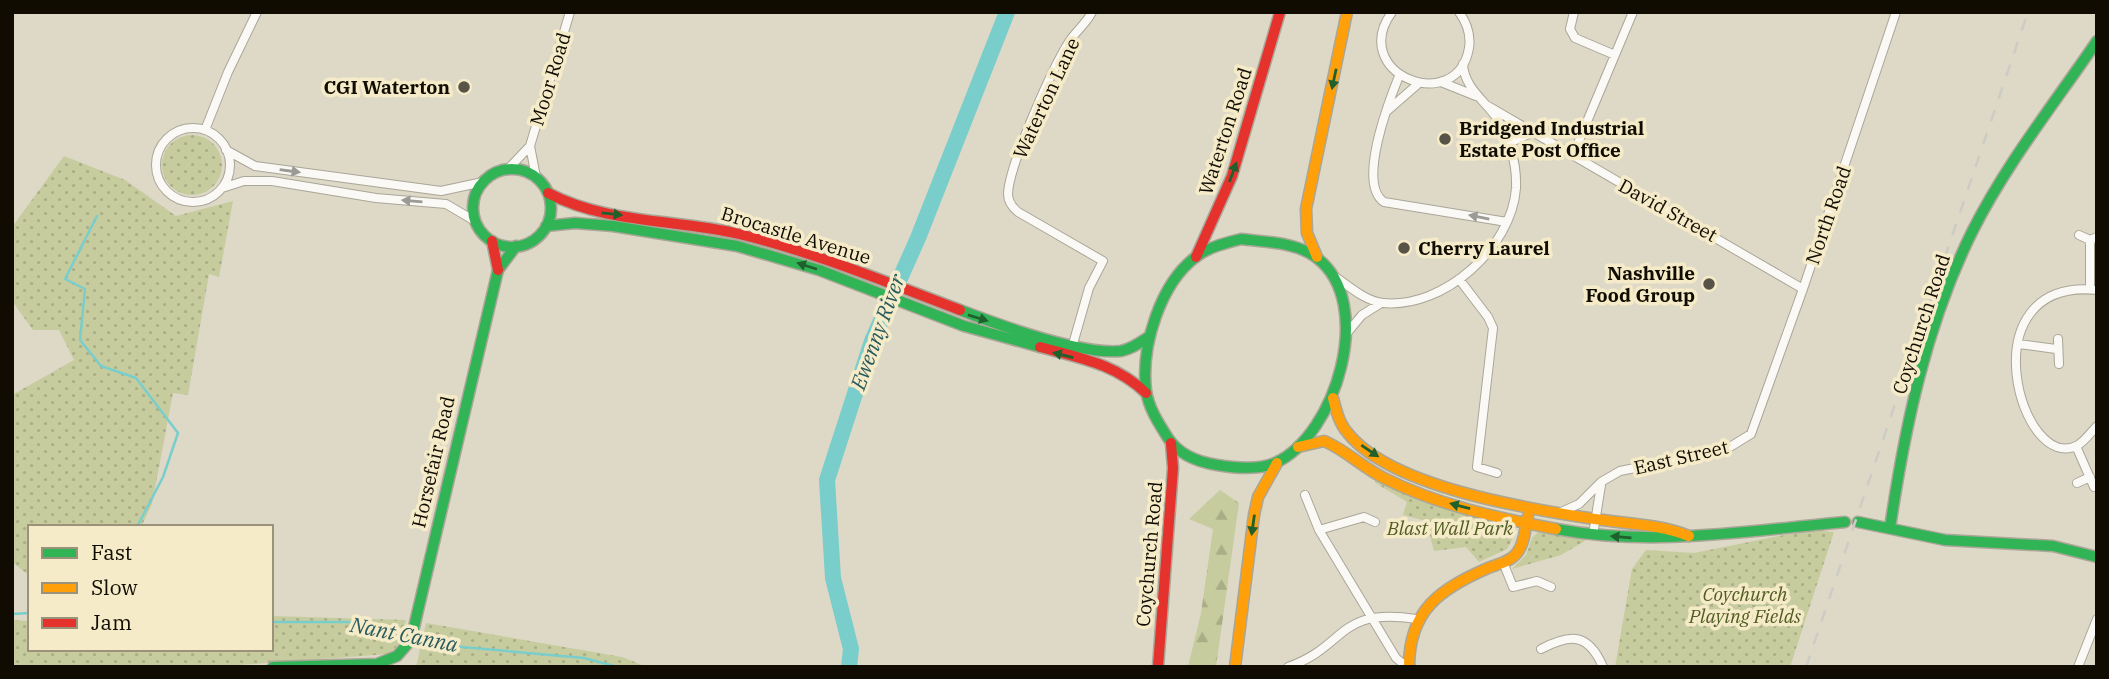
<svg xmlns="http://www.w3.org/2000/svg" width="2109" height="679" font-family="'IBM Plex Serif',serif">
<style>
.grass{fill:url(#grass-dots)}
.forest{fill:url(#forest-firs)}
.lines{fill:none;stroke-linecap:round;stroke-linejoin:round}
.stream{stroke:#79cecc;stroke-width:2.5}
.river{stroke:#79cecc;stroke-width:16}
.street-casing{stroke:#aaa698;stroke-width:10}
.fast-casing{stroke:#aaa698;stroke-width:13}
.slow-casing{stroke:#aaa698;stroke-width:13}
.jam-casing{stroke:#aaa698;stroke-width:13}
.street{stroke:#faf9f6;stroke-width:8}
.fast{stroke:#30b455;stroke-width:10}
.slow{stroke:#ff9f0a;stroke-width:10}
.jam{stroke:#e5322d;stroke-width:10}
.rail{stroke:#cdcbc6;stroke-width:2.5;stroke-dasharray:12 12;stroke-linecap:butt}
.oneway{fill:#20602c}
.oneway2{fill:#9c9a94}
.poi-dot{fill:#585347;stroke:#f6ebc8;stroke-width:2.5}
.labels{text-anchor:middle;stroke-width:7;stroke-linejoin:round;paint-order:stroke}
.street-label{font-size:19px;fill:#100c02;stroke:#f6ebc8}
.poi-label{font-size:19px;font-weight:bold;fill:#100c02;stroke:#f6ebc8;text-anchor:end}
.park-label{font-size:19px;font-style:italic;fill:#505c22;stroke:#f6ebc8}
.water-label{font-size:21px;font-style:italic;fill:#275a5d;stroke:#f6ebc8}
</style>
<defs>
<pattern id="grass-dots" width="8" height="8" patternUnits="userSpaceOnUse" patternTransform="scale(1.75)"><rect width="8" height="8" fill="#c6cc9e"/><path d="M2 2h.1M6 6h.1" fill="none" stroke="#a9ae86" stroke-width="1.8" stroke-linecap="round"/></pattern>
<pattern id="forest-firs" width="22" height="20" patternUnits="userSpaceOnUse" patternTransform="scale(1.75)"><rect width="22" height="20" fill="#c6cc9e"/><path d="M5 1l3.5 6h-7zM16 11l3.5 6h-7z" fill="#a9ae86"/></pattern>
</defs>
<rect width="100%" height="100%" fill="#ded8c6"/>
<path class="grass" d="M162 165a30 30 0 1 1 60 0a30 30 0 1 1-60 0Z
M64,156L125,180L176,216L233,201L219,277L209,274L188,395L173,393L152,504L141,527H30V576L12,562V395L74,360L59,330H33L12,301V227Z
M1383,478L1500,521L1512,540L1507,549L1479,562L1466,547L1434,551L1426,521L1403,515L1407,502L1374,482Z
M1809,530L1834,532L1790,667H1615L1632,569L1646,550L1694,553Z
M1538,532L1585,539V541L1561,555L1512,569L1526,555L1532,538Z
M271,616L406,620L401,642L389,654L212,667L12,665V620L27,621L30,618V649H271Z
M426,623L622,657L647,667H416Z"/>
<path class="forest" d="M1220,490L1239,503L1216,667H1188L1201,613L1213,529L1189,519Z"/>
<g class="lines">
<path class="stream" d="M97,216L65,279L85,289L80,340L101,366L136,378L178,433L163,477L137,527
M12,614L30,613
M271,622H347L411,632
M417,633L451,646L584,658L618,667"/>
<path class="river" d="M849,667L851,649L833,578L827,480L872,341L918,238L1007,12"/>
<defs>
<path id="street" d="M1392,12C1347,74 1457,117 1469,48C1471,35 1467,23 1459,12
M1574,12L1570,29L1575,38L1615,55
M1399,76C1389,101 1357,184 1384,202L1507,222
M1441,82L1476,96
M1488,106L1803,289
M1387,111L1418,84
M156 165a37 37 0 1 1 74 0a37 37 0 1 1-74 0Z
M205,130L228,72L257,12
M1509,143L1531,133
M530,146L536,177
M226,150L255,166L441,191L483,182
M1573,155L1633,12
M508,169L530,146L570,12
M222,188L244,181H272L376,198L446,204L475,221
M2079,235L2090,240L2097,237
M1337,278C1351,288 1366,301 1383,303C1444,309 1512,247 1516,188C1517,162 1509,138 1496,117C1484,100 1464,87 1463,64
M1459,279L1488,317L1493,328L1477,467L1497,473
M2090,289V240
M2097,290C1965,277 2021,477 2078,445C2086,440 2091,432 2097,426
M1347,333L1362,315L1381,303
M2058,339L2059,364
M1073,344L1089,288L1103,261L1018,212C1012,207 1008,202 1008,194C1009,165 1052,69 1069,42C1075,32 1086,24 1092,12
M2019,344L2056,349
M2076,446L2094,487
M2077,483L2090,477
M1305,495L1319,530L1396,658L1407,667
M1561,512L1579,504L1601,482L1620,471L1725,450L1751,434L1803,289L1896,12
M1319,530L1364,517L1375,522
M1593,535L1601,485
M1503,562L1513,587L1537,581L1551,587
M1541,649C1570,634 1588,632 1603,667
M1288,667C1348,646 1336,607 1416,619
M2078,667L2097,619"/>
<path id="fast" d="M473 208a39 39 0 1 1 78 0a39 39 0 1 1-78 0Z
M546,226L575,223L613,226L737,246L819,270L964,326L1040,347
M1241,239C1265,242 1297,242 1317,258C1376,303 1336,436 1275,463C1259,470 1235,468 1217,465C1198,462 1179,455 1168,438C1159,424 1148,407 1146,390C1141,346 1160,283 1197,256C1209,247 1226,243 1241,239Z
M960,310C999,325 1081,355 1121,351C1132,349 1141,342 1150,336
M1858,522L1945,540L2053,546L2097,557
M1890,528C1905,426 1926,325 1972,232C2006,164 2054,104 2097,41
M1556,529C1654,547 1746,531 1845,522
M273,667L377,664L397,656L411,640L498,270L516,246"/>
<path id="slow" d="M1317,257L1307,233L1306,209L1347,12
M1333,398C1336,410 1339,423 1347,432C1389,487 1529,509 1595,519C1627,524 1659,524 1689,536
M1298,447L1324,441C1346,450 1363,468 1384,478C1437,505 1498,518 1556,529
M1235,667L1254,515L1258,497L1277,463
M1409,667C1409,610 1440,589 1488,568C1498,564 1510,562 1517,553C1525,543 1525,528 1528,516"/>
<path id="jam" d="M548,193C607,224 675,219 739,234C815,252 888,283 960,310
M492,241L498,270
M1196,257L1232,176L1280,12
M1040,347C1080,358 1116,364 1146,393
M1158,667L1173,468L1171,443"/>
</defs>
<use href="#street" class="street-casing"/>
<use href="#fast" class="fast-casing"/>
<use href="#slow" class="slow-casing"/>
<use href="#jam" class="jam-casing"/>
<use href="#street" class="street"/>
<use href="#fast" class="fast"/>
<use href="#slow" class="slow"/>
<use href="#jam" class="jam"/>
<path class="rail" d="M1806,667L2028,12"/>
</g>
<defs><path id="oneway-solid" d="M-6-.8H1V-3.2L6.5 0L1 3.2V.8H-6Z" transform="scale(1.75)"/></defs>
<g class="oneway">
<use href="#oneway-solid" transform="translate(1334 79) rotate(102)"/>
<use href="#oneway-solid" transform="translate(1233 172) rotate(-70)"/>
<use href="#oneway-solid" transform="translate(612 214) rotate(6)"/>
<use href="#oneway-solid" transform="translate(807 266) rotate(-162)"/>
<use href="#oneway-solid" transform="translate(978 318) rotate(17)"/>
<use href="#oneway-solid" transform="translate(1063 355) rotate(-166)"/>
<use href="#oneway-solid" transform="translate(1370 451) rotate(34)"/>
<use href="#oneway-solid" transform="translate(1460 506) rotate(-165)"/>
<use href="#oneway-solid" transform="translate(1253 525) rotate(98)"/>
<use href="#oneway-solid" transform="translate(1621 537) rotate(-175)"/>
</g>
<g class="oneway2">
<use href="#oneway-solid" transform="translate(290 171) rotate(8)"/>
<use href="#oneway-solid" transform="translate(412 201) rotate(-175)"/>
<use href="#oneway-solid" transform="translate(1479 217) rotate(-169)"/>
</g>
<g class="poi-dot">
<circle cx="464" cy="87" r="7"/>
<circle cx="1445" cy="139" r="7"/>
<circle cx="1404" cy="248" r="7"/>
<circle cx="1709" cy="284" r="7"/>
</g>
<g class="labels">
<g class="street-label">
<text transform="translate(550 79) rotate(-73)" y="7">Moor Road</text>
<text transform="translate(1046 98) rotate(-65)" y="7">Waterton Lane</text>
<text transform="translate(1225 131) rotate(-72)" y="7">Waterton Road</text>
<text transform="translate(1668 210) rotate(29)" y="7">David Street</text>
<text transform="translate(1828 215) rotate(-71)" y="7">North Road</text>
<text transform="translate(796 235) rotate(17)" y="7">Brocastle Avenue</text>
<text transform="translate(1921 324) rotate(-72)" y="7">Coychurch Road</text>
<text transform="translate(1681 457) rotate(-13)" y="7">East Street</text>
<text transform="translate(433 462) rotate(-77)" y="7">Horsefair Road</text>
<text transform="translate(1149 554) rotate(-85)" y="7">Coychurch Road</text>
</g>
<g class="poi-label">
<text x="450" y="94">CGI Waterton</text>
<text x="1459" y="135" text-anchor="start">Bridgend Industrial<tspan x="1459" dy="22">Estate Post Office</tspan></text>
<text x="1418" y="255" text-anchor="start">Cherry Laurel</text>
<text x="1695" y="280">Nashville<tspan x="1695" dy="22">Food Group</tspan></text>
</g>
<g class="park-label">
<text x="1450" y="535">Blast Wall Park</text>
<text x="1745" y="601">Coychurch<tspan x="1745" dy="22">Playing Fields</tspan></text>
</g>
<g class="water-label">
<text transform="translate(878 332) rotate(-70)" y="7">Ewenny River</text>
<text transform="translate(404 635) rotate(11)" y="7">Nant Canna</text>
</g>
</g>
<rect width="2109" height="679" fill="none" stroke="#100c02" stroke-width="28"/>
<rect x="28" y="525" width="245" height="126" fill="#f6ebc8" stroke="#9a9279" stroke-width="2"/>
<rect x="42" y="548" width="35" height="10" fill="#30b455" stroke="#9a9279" stroke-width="2"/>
<text x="91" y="560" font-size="21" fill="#100c02">Fast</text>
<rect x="42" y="583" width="35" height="10" fill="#ff9f0a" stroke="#9a9279" stroke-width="2"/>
<text x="91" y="595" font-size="21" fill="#100c02">Slow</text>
<rect x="42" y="618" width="35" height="10" fill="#e5322d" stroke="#9a9279" stroke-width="2"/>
<text x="91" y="630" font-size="21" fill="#100c02">Jam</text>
</svg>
